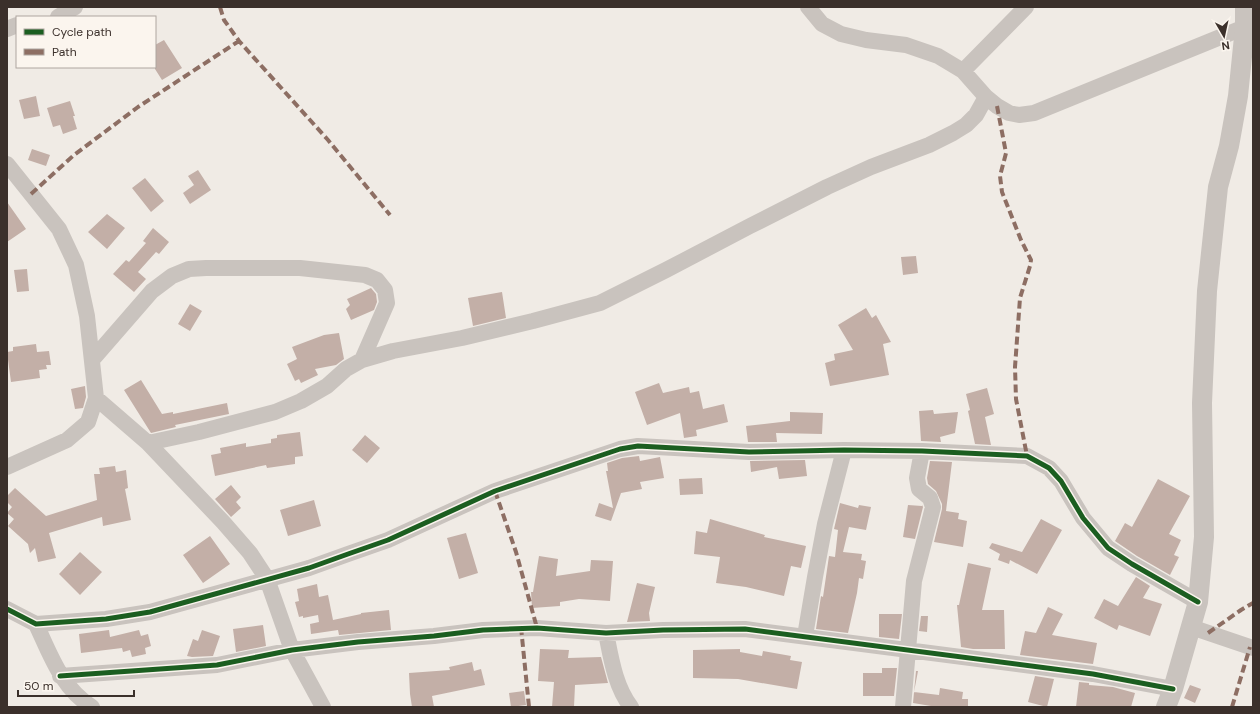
<svg xmlns="http://www.w3.org/2000/svg" width="1260" height="714" font-family="'DM Sans',sans-serif">
<style>
.building{fill:#c3afa7}
.lines{fill:none;stroke-linecap:round;stroke-linejoin:round}
.minor{stroke:#c9c3be;stroke-width:16}
.tertiary{stroke:#c9c3be;stroke-width:20}
.quiet{stroke:#8d6e63;stroke-width:4;stroke-dasharray:8 4;stroke-linecap:butt}
.cycleway-casing{stroke:#fbf5ee;stroke-width:8}
.cycleway{stroke:#1b5e20;stroke-width:5}
</style>
<rect width="100%" height="100%" fill="#f0ebe5"/>
<path class="building" d="M164,40L182,68L162,80L155,69V45Z
M36,96L40,116L24,119L19,100Z
M70,101L75,116H73L77,129L63,134L60,125L53,127L47,108Z
M32,149L50,155L46,166L28,160Z
M198,170L211,190L190,204L183,193L194,185L188,176Z
M145,178L164,201L151,212L132,188Z
M7,202L26,229L7,242Z
M107,214L125,228L107,249L88,232Z
M153,228L169,242L159,254L156,252L138,272L146,279L134,292L113,274L126,260L129,262L146,243L143,241Z
M916,256L918,273L903,275L901,257Z
M27,269L29,291L17,292L14,270Z
M371,288L376,294L377,302L374,310L351,320L346,309L350,305L347,299Z
M502,292L506,318L473,326L468,298Z
M190,304L202,311L190,331L178,324Z
M866,308L872,318L876,315L891,342L883,344L889,375L830,386L825,363L835,360L834,354L853,350L838,325Z
M339,333L344,359L336,365L315,369L318,375L301,383L299,379L295,381L287,364L297,359L292,347L324,335Z
M36,344L37,352L49,351L51,365H46L47,369L39,370L40,378L11,382L7,352L13,351V347Z
M141,380L162,414L173,412V414L227,403L229,414L175,425L176,427L151,433L124,390Z
M659,383L663,393L689,387L690,393L699,391L703,409L724,404L728,422L696,430L697,436L684,438L680,413L647,425L635,392Z
M85,386L86,397L83,408L75,409L71,389Z
M987,388L994,414L985,417L991,445L975,444L968,411L970,410L966,394Z
M933,410L934,414L958,412L955,433L940,437L941,442L921,441L919,411Z
M790,412L823,413L822,434L776,433L777,442H748L746,426L790,421Z
M300,432L303,456L295,457V464L267,468L266,465L215,476L211,455L221,453L220,448L246,443V447L271,443V439L277,438V435Z
M365,435L380,448L367,463L352,450Z
M639,456L640,461L660,457L664,478L640,482L642,489L621,493L611,521L595,516L599,503L613,508L606,471H608L607,463L622,458Z
M805,460L807,476L779,479L777,467L751,472L750,461Z
M930,461L952,462L946,511L959,513L958,519L967,521L963,547L934,542L942,509V504L936,491L928,484L927,478Z
M115,466L116,472L126,470L128,488L125,489L131,520L103,526L102,517L49,533L56,558L38,562L35,548L30,553L28,544L8,526L14,519L7,513L12,507L7,502V496L15,488L46,516L97,500L94,474H100L99,468Z
M702,478L703,494L680,495L679,479Z
M1158,479L1190,496L1169,534L1181,540L1174,555L1179,557L1170,575L1137,556L1115,541L1125,523L1132,527Z
M231,485L241,497L236,502L241,508L231,517L215,499Z
M314,500L321,526L288,536L280,510Z
M840,503L858,508L859,505L871,507L866,530L849,527L843,552L862,554L861,560L866,561L863,579L859,578L857,593L848,633L816,629L821,596L823,597L829,556L835,557L838,530L834,529Z
M908,505L922,506V505L923,507L915,539L903,537Z
M710,519L765,535L764,537L806,546L801,568L791,566L784,596L746,587L716,583L720,557L694,554L696,531L707,533Z
M1041,519L1062,530L1037,574L1010,560L1009,564L998,560L1000,554L989,548L992,543L1022,552Z
M466,533L478,573L459,579L447,538Z
M210,536L230,564L203,583L183,555Z
M80,552L102,572L80,595L59,574Z
M539,556L558,559L556,576L590,571L591,560L613,561L610,601L579,599L560,602V606L532,608L531,592H533Z
M968,563L991,568L982,610H1004L1005,649H973L961,647L957,605H959Z
M1136,577L1150,586L1143,598L1162,604L1150,636L1119,625L1117,630L1094,618L1104,599L1118,606Z
M637,583L655,587L649,613L650,621L627,622Z
M317,584L319,597L328,595L333,620L361,614V613L389,610L391,630L339,635L338,630L311,634L310,624L319,622L318,615L303,618V616L299,617L295,602L299,601L297,589Z
M1048,607L1063,614L1052,635L1097,643L1093,664L1020,655L1025,631L1036,633Z
M879,614H902L899,639L879,637Z
M921,616H928L927,632L919,631Z
M263,625L266,646L236,652L233,629Z
M109,630L110,637L139,630L141,636L148,634L151,646L145,648L146,654L132,657L130,650L123,652L122,648L81,653L79,634Z
M202,630L220,636L213,656L192,657L187,656L193,639L198,641Z
M540,649L569,650L568,658L601,657L608,683L575,685L574,707H552L554,682L538,681Z
M740,649V652L762,656L763,651L791,656L790,660L802,662L797,689L738,679L693,678V650Z
M472,662L474,671L481,669L485,685L432,696L434,707H412L410,694L409,673L450,670L449,667Z
M882,668H897L894,696H863V673H882Z
M916,671H918L914,692L939,695L940,688L963,692L962,699H968V707H937L913,703Z
M1035,676L1054,679L1047,707L1028,702Z
M1079,682L1089,683V685L1113,687L1135,693L1131,707H1076Z
M1190,685L1201,689L1195,703L1184,698Z
M524,691L526,705L511,707L509,693Z"/>
<g class="lines">
<path class="minor" d="M808,7L822,24L841,34L866,40L906,45L938,56L963,71L986,97L997,106L1009,113L1019,115L1034,113L1245,27
M58,17L75,7
M7,29L17,25
M963,71L1026,7
M7,164L59,229L76,265L87,316L96,398L88,422L67,440L7,467
M92,360L152,291L172,276L189,269L206,268H300L365,275L377,280L385,290L387,303L362,360
M96,398L148,443L223,522L250,553L267,579L292,650L323,707
M148,443L199,432L275,412L301,401L327,386L346,369L362,360L393,351L462,338L533,321L600,303L666,270L750,226L827,187L871,167L929,145L953,133L966,125L976,115L986,97
M7,609L36,624L106,619L150,612L309,568L348,554L388,540L495,491L620,449L638,446L749,452L844,450L922,451L1027,456L1049,468L1061,481L1083,518L1108,548L1132,564L1198,602
M36,624C50,654 62,689 92,707
M1191,627L1253,648
M606,633C611,658 615,686 631,707
M805,636L815,577L825,524L844,450
M60,676L217,665L292,650L358,642L434,636L483,630L537,628L606,633L663,630L745,629L1093,674L1173,689
M903,707L914,581L933,507L930,498L919,489L917,478L922,451"/>
<path class="tertiary" d="M1166,707L1173,689L1198,602L1204,537L1202,403L1207,291L1218,187L1229,146L1238,96L1245,27V7"/>
<path class="quiet" d="M220,7L224,20L239,41L328,140L390,215
M997,106L1006,153L1000,176L1002,192L1021,240L1031,260L1030,266L1020,298L1015,367L1016,399L1027,456
M31,194L74,155L138,107L239,41
M495,491L516,552L537,628
M521,627L529,707
M1208,633L1241,610L1253,603
M1232,707L1250,647"/>
<defs>
<path id="cycleway" d="M7,609L36,624L106,619L150,612L309,568L348,554L388,540L495,491L620,449L638,446L749,452L844,450L922,451L1027,456L1049,468L1061,481L1083,518L1108,548L1132,564L1198,602
M60,676L217,665L292,650L358,642L434,636L483,630L537,628L606,633L663,630L745,629L1093,674L1173,689"/>
</defs>
<use href="#cycleway" class="cycleway-casing"/>
<use href="#cycleway" class="cycleway"/>
</g>
<rect width="1260" height="714" fill="none" stroke="#3b302b" stroke-width="16"/>
<rect x="16" y="16" width="140" height="52" fill="#fbf5ee" stroke="#aea6a0"/>
<rect x="24" y="29" width="20" height="6" fill="#1b5e20" stroke="#aea6a0"/>
<text x="52" y="36" font-size="12" fill="#3b302b">Cycle path</text>
<rect x="24" y="49" width="20" height="6" fill="#8d6e63" stroke="#aea6a0"/>
<text x="52" y="56" font-size="12" fill="#3b302b">Path</text>
<g transform="translate(1224 36) rotate(171)" stroke="#fbf5ee" stroke-width="3" paint-order="stroke">
<path d="M0-3L7 15L0 10L-7 15Z" fill="#3b302b"/>
<text y="-6" font-size="11" font-weight="bold" text-anchor="middle" fill="#3b302b">N</text>
</g>
<path d="M18 690v6h116v-6" fill="none" stroke="#3b302b" stroke-width="2"/>
<text x="24" y="690" font-size="12" fill="#3b302b" stroke="#fbf5ee" stroke-width="3" paint-order="stroke">50 m</text>
</svg>
